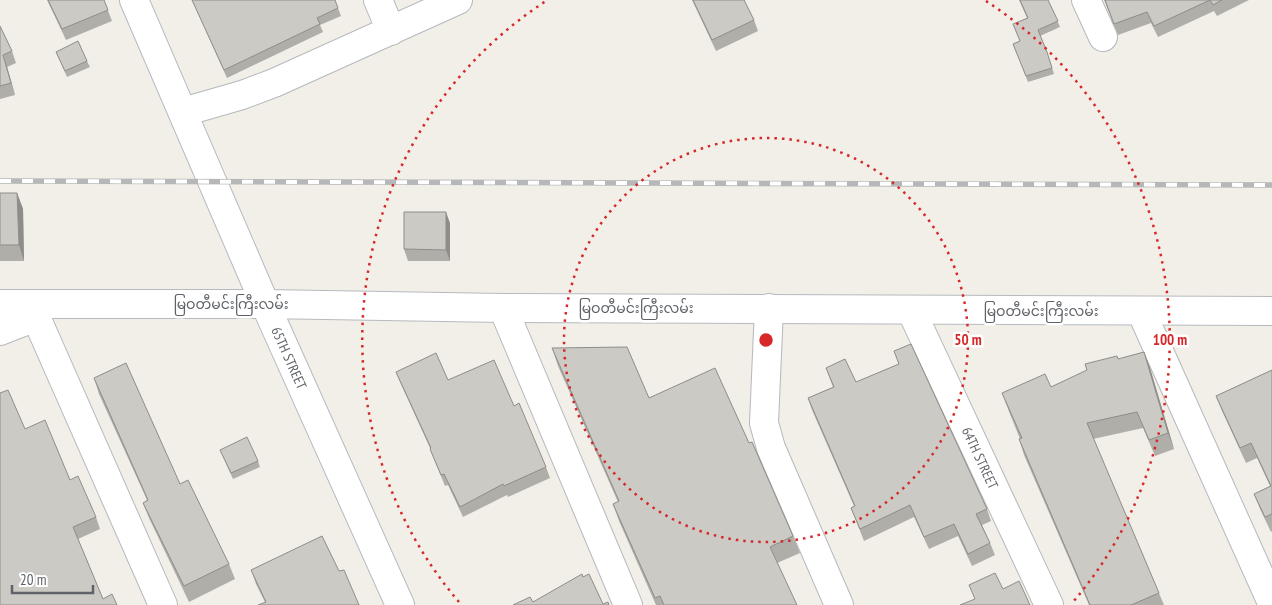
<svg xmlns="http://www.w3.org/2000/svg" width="1272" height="605" font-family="'PT Sans Narrow','Noto Sans Myanmar',sans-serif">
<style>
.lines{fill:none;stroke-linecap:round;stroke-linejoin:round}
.street-casing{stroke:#b5b8bc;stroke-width:30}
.secondary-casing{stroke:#b6babf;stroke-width:30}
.street{stroke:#fff;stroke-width:28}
.secondary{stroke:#fff;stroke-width:28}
.rail-casing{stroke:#b6b7b8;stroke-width:5.5}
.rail{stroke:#fff;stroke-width:4;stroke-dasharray:11;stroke-linecap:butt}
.wall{fill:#afaea9}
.shaded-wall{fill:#8f8d8a}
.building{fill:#cccac5;stroke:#8f8d8a}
.ring{fill:none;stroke:#d62828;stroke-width:2.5;stroke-dasharray:2.5 5}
.labels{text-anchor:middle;stroke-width:5;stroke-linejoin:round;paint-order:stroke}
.street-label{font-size:14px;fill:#5f6368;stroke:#fff}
.centre{fill:#d62828;stroke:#fff;stroke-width:2.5}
.ring-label{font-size:15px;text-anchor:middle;font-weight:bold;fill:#d62828;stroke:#fff;stroke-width:5;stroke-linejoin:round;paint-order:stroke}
</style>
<rect width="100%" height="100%" fill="#f1efe8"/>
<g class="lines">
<defs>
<path id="street" d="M378,0L391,31
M1086,0L1103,37
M183,112L242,95L274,83L458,0
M503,308L628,605
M769,308L764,423L771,448L839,605
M911,310L1049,605
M1141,311L1272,603
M36,317L163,605
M0,331L36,317L45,304"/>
<path id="secondary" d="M134,0L265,304L400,605
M0,304H265L503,308L1272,311"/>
</defs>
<use href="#street" class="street-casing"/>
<use href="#secondary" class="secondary-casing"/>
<use href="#street" class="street"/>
<use href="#secondary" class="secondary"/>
<defs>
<path id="rail" d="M0,181L1272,185"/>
</defs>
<use href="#rail" class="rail-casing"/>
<use href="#rail" class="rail"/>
</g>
<path class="wall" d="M47,0H104L112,21L66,40Z
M192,0H335L341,16L320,25L323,32L227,78Z
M692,0H744L754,20L758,31L716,51Z
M1019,0H1048L1060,27L1040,36L1049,58L1054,74L1028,82L1013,44L1020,41L1013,24L1027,18Z
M1104,0H1249L1217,16L1214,11L1158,37L1151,23L1118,35Z
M0,26L12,51L16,63L7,67L15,95L0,99Z
M56,52L87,61L90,67L67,77Z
M0,193H17L23,209L24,261H0Z
M450,223V261H408L404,249Z
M552,348L649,398L749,443L793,536L800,553L777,563L797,605H656L619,521L613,504L618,502L558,366Z
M894,351L987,509L991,521L982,525L990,543L995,555L972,566L958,536L929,549L914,517L864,541L851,508L854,506L812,410L808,398L833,387L826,368L856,382L899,364Z
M1144,352L1150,368L1174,449L1155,456L1143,428L1093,439L1159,593L1164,605H1089L1024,455L1019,439H1020L1008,409L1002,393L1051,387L1119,359Z
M1272,370V531L1271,532L1260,509L1254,494L1270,486L1257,458L1246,463L1222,411L1216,396Z
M396,372L448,380L514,406L546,467L550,478L508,497L507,495L463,517L448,485L445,486L434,459L430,449V448L400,382Z
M94,378L180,484L229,564L235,579L189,602L149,518L143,503L147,500L99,394Z
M25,429L70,480L96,517L100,529L78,539L103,599L0,605Z
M220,450L258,461L260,467L233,479Z
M251,570L339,571L265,602L256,584Z"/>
<path class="shaded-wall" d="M3,55L7,67L15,95L11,83Z
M17,193L23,209L24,261L19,245Z
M446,212L450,223V261L446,250Z
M1144,352L1150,368L1174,449L1168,433Z"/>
<path class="building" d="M48,0H104L108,10L62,29Z
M192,0H335L338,8L317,18L320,24L224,70Z
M693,0H744L754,20L712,40Z
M1020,0H1048L1058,21L1038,30L1047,52L1052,68L1026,76L1013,44L1020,41L1013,24L1028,18Z
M1105,0H1222L1213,5L1210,0L1154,26L1147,12L1114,24Z
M0,26L12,51L3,55L11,83L0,86Z
M78,41L87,61L65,71L56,52Z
M0,193H17L19,245H0Z
M404,212H446V250L404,249Z
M911,344L987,509L976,514L990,543L968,554L954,524L924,537L910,505L860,529L851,508L855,506L808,398L834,387L826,368L845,359L856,382L899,364L894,351Z
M627,347L649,398L715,368L749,443L752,442L793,536L770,547L797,605H664L660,596L655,598L613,504L619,501L552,348Z
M1144,352L1168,433L1149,440L1137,412L1087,423L1159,593L1131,605H1090L1019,439L1022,438L1002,393L1045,374L1051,387L1087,370L1085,364L1117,356L1118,359Z
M436,353L448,380L494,360L514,406L519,403L546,467L504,486L503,484L460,507L444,474L441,475L430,449L431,448L396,372Z
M126,363L180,484L188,480L229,564L184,586L143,503L148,500L94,378Z
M1272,370V514L1265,517L1254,494L1271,486L1251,443L1240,448L1216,396Z
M8,390L25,429L45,420L70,480L78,476L96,517L73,527L103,599L112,594L117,605H0V393Z
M247,437L258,461L231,473L220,450Z
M322,536L339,571L344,570L359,605H258L266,602L251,570Z
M995,573L1003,589L1019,581L1030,605H960L975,599L969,585Z
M582,574L583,577L589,574L603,604L608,602L609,605H513L530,597L533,602Z"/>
<g class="ring">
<circle cx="766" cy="340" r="202"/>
<path d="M459 602A404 404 0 0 1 546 1M986 1A404 404 0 0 1 1073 602"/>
</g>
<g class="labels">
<g class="street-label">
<text x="231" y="309">မြဝတီမင်းကြီးလမ်း</text>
<text x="636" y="313">မြဝတီမင်းကြီးလမ်း</text>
<text x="1041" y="316">မြဝတီမင်းကြီးလမ်း</text>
<text transform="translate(289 358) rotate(66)" y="5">65TH STREET</text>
<text transform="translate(980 458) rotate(65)" y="5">64TH STREET</text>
</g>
</g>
<circle cx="766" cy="340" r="8" class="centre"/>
<g class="ring-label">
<text x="968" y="345">50 m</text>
<text x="1170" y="345">100 m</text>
</g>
<path d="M12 585v8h81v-8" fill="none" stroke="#5f6368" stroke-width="2.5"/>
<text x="20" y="585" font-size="15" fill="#5f6368" stroke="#ffffff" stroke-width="4" paint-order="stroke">20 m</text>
</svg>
